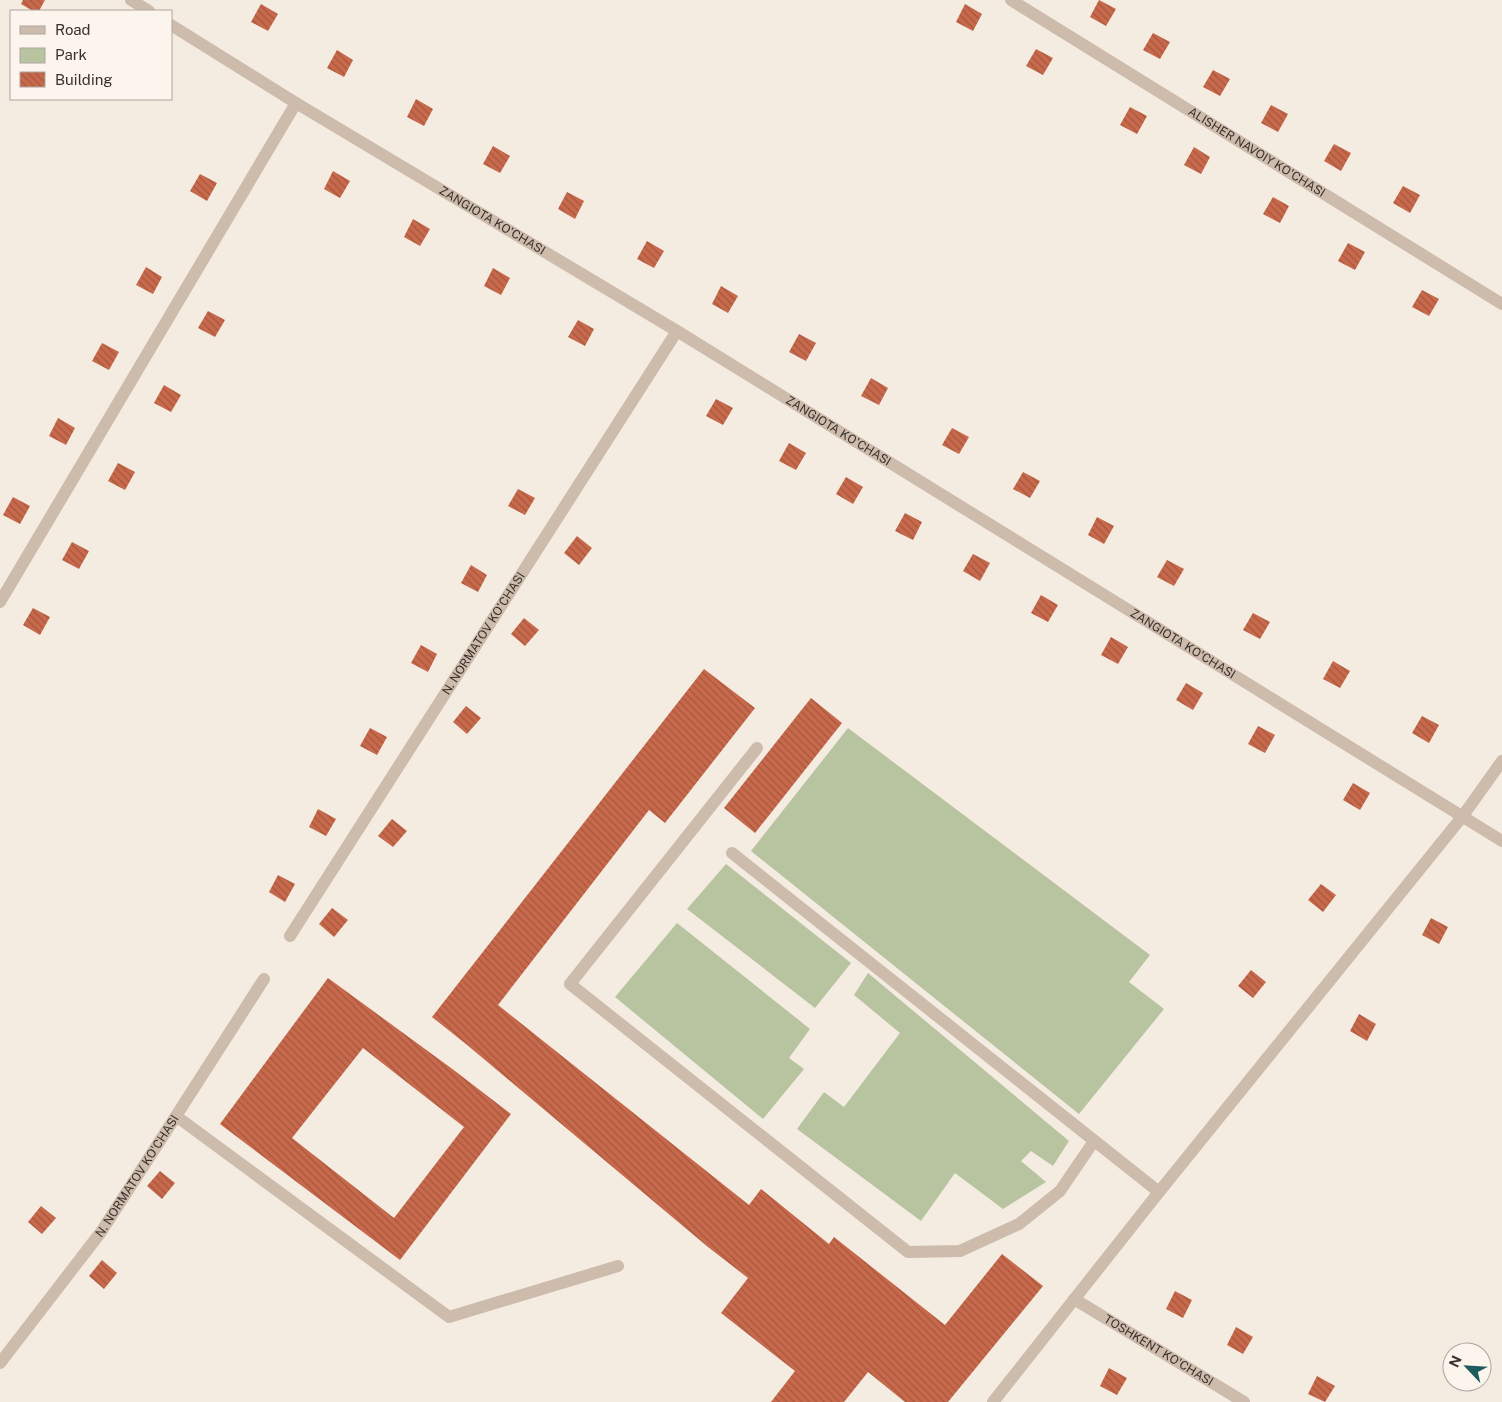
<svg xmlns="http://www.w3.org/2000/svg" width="1502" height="1402" font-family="'Public Sans',sans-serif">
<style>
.green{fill:#b8c4a0}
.building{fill:url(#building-back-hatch);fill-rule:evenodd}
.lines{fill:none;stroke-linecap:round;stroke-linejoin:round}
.minor{stroke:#cdbbac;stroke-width:12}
.labels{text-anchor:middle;stroke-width:4;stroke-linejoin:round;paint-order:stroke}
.street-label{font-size:12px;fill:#3b302b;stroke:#fbf5ee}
</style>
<defs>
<pattern id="building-back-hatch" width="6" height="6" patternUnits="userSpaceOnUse" patternTransform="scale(1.25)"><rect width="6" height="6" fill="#c8694b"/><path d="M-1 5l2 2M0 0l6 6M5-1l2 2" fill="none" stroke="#a4573f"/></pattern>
</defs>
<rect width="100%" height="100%" fill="#f4ebe1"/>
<path class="green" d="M848,728L1150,955L1129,982L1164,1009L1079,1114L751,851Z
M726,864L851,963L815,1008L687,909Z
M677,923L810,1029L789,1058L804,1069L763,1119L615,997Z
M868,973L1069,1141L1053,1166L1031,1151L1021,1161L1046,1182L1003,1209L955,1173L921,1221L797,1129L824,1092L844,1107L900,1033L854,995Z"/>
<path class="building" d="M23,0H45L39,11H33L21,4Z
M1099,0L1116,9L1106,26L1090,17Z
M261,4L278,14L268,31L251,22Z
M965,4L982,14L973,31L956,22Z
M1153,33L1170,42L1160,59L1143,50Z
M1036,49L1053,58L1043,75L1026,66Z
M337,50L353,60L344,77L327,68Z
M1213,70L1230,79L1220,96L1203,87Z
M416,99L433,109L424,126L407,117Z
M1271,105L1288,114L1278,132L1261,123Z
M1130,107L1147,116L1137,134L1120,125Z
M1334,144L1351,153L1341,171L1324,161Z
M493,146L510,156L500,173L483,164Z
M1194,147L1210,157L1201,174L1184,165Z
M333,171L350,181L340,198L324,189Z
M200,174L217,183L207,201L190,191Z
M1403,186L1420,195L1410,213L1393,203Z
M567,192L584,201L575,219L558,209Z
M1273,197L1289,206L1280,223L1263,214Z
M413,219L430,229L420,246L404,237Z
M647,241L664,251L654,268L637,259Z
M1348,243L1365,252L1355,270L1338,261Z
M146,267L162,277L153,294L136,285Z
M493,268L510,278L501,295L484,286Z
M721,286L738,296L728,313L712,304Z
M1422,290L1439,299L1429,316L1412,307Z
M208,311L225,320L215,337L198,328Z
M578,320L594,329L585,346L568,337Z
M799,334L816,343L806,361L789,352Z
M102,343L119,352L109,370L92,361Z
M871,378L888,388L879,405L861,396Z
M164,385L181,395L171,412L154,403Z
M716,399L733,408L723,425L706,416Z
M58,418L75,428L66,445L49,436Z
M952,428L969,437L959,454L942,445Z
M789,443L806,453L796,470L779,461Z
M118,463L135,472L125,490L108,481Z
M1023,472L1040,481L1030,498L1013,489Z
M846,477L863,487L853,504L836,494Z
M518,489L535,498L525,515L508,506Z
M13,497L30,506L20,524L3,515Z
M905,513L922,522L913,540L895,531Z
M1097,517L1114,526L1104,544L1088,535Z
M577,536L592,548L579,565L564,553Z
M72,542L89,551L79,569L62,560Z
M973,554L990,563L980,581L963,571Z
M1167,560L1184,569L1174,586L1157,577Z
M471,565L487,575L478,592L461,583Z
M1041,595L1058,605L1048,622L1031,613Z
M33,608L50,617L40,635L23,625Z
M1253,613L1270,622L1260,639L1243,630Z
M524,618L539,630L525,646L511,634Z
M1111,637L1128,647L1118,664L1101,655Z
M421,645L437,654L428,672L411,663Z
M1333,661L1350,671L1340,688L1323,679Z
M704,669L755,708L665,823L649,810L498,1005L749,1205L761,1189L829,1244L834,1237L945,1325L1002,1254L1043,1286L948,1402H905L868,1372L844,1402H771L795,1371L721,1313L748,1278L708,1247L466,1044L432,1017Z
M1186,683L1203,693L1193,710L1176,700Z
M811,698L842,723L755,833L724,808Z
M466,706L481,718L467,734L453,722Z
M1422,716L1439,725L1429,743L1412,733Z
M1258,726L1275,735L1265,753L1248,744Z
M370,728L387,737L377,755L360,746Z
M1353,783L1370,793L1360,810L1343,800Z
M318,809L336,819L326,836L309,827Z
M392,819L407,831L393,847L378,836Z
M278,875L295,884L285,902L269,892Z
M1321,884L1336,895L1323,912L1308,900Z
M332,908L348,920L334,937L319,924Z
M1431,918L1448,927L1439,944L1422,935Z
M1251,970L1266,982L1253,998L1238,986Z
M328,978L451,1068L511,1114L400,1260L220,1124ZM363,1048L464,1127L394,1218L292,1138Z
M1359,1014L1376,1024L1367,1041L1350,1031Z
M160,1171L175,1183L162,1199L147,1186Z
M41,1206L56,1218L42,1234L28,1222Z
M102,1260L117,1273L104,1289L89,1276Z
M1175,1291L1192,1300L1183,1318L1166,1309Z
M1236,1327L1253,1337L1243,1354L1227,1345Z
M1109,1368L1127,1378L1117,1395L1100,1386Z
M1317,1376L1335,1386L1325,1402L1308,1394Z"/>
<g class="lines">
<g class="minor">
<path d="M131,0L149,11"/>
<path id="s1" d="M1011,0L1502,304"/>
<path id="s2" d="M171,25L296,103L677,331L1502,841"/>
<path d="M0,602L296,103"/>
<path d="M757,748L570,984L908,1252L960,1251L1019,1224L1060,1191L1094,1141"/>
<path d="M732,853L1159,1192"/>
<path id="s3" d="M290,936L677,331"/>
<path d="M176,1116L449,1317L618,1266"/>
<path id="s4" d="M1074,1299L1244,1402"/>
<path id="s5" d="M0,1363L101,1232L176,1116L264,979"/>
<path d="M993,1402L1159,1192L1462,817L1502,761"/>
</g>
</g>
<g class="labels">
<g class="street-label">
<text dy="4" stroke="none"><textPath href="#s1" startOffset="289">ALISHER NAVOIY KO'CHASI</textPath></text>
<text dy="4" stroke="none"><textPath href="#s2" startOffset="376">ZANGIOTA KO'CHASI</textPath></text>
<text dy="4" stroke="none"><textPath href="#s2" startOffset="781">ZANGIOTA KO'CHASI</textPath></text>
<text dy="4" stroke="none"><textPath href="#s3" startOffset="359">N. NORMATOV KO'CHASI</textPath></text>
<text dy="4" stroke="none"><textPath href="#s2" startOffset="1186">ZANGIOTA KO'CHASI</textPath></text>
<text dy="4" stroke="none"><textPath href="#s5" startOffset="232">N. NORMATOV KO'CHASI</textPath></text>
<text dy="4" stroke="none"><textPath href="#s4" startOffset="99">TOSHKENT KO'CHASI</textPath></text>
</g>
</g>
<rect x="10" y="10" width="162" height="90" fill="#fbf5ee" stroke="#aea6a0"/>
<rect x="20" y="26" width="25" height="8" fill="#cdbbac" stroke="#aea6a0"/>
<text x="55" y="35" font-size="15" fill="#3b302b">Road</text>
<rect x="20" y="48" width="25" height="15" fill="#b8c4a0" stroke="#aea6a0"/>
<text x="55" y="60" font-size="15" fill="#3b302b">Park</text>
<rect x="20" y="72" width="25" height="15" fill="url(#building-back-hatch)" stroke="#aea6a0"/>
<text x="55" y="85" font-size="15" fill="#3b302b">Building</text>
<g transform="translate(1467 1367) rotate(295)"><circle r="24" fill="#fbf5ee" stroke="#aea6a0"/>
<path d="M0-4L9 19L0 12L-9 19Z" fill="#1f5a5e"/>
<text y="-8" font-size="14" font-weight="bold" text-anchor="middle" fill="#3b302b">N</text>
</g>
</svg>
